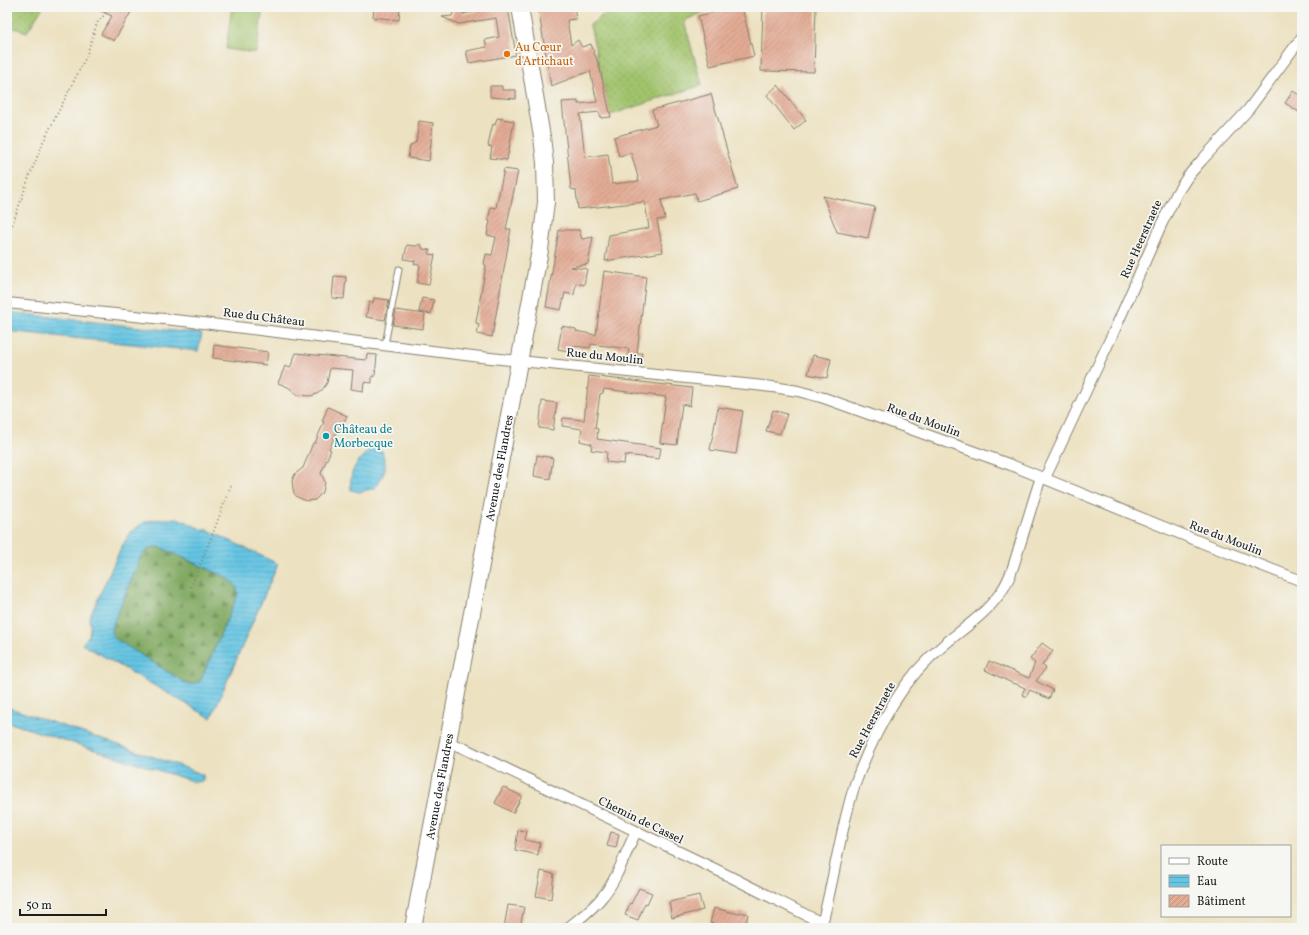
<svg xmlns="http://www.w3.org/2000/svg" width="1309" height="935" font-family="Vollkorn,serif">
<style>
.grass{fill:url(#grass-dots);stroke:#5e7044}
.forest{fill:url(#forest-firs);stroke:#4e623e}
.pitch{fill:#a1c36c;stroke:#5e7044}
.water{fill:url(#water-rules);stroke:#407080;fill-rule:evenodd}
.building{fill:url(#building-hatch)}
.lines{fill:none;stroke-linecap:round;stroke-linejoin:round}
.lane-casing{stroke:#847e6e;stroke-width:7}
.street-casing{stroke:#847e6e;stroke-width:12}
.primary-casing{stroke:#847e6e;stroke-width:18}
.path{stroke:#847e6e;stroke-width:2;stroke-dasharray:1 3;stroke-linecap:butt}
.lane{stroke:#fff;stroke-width:5}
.street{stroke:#fff;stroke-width:10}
.primary{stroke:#fff;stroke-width:16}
.food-dot{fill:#e8710a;stroke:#f6f6f2;stroke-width:1.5}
.culture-dot{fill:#0f9aa8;stroke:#f6f6f2;stroke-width:1.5}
.labels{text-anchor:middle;stroke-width:3.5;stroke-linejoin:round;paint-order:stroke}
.food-label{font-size:12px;fill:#c56008;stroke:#f6f6f2;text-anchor:start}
.street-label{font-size:12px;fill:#1c1c1c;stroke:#f6f6f2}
.culture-label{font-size:12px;fill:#0d838f;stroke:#f6f6f2;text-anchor:start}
</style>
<defs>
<pattern id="grass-dots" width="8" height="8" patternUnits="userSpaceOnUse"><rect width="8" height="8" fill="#a1c36c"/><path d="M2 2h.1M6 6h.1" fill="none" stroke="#8aa75d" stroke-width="1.8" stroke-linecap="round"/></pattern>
<pattern id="forest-firs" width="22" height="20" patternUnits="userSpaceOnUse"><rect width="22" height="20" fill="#80a960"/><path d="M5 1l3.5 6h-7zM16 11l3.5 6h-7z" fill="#68894e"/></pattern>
<pattern id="water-rules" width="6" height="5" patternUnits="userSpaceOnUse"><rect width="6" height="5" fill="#65c5e3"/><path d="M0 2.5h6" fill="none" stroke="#57a9c2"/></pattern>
<pattern id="building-hatch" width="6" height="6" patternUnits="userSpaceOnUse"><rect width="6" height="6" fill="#e2ab94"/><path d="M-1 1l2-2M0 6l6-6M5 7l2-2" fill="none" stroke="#c1937f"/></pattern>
</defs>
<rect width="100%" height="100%" fill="#f6f6f2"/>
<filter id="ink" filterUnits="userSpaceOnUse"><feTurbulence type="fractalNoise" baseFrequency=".025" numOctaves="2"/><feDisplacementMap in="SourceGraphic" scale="8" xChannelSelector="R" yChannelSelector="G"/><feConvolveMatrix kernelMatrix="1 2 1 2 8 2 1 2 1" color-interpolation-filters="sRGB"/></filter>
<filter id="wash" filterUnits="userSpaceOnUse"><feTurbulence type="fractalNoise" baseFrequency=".012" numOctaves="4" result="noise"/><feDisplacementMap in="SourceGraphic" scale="16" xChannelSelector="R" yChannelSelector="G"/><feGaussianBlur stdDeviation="0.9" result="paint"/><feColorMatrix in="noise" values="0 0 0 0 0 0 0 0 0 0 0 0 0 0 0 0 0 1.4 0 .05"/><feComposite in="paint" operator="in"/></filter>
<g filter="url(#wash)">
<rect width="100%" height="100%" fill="#ece1c0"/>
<path class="grass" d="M7,7H43L27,32L7,26Z
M613,7H714L684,21L702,85L610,115L590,25Z"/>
<path class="forest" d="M152,547H159L226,577C233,582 237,585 238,594L201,680C196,684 192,685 187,684L113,638L111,629L141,556L146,551Z"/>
<path class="pitch" d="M232,7H263L256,53L226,49Z"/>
<path class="water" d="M7,312L202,334L198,351L7,331Z
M371,448L382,451C388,471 385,471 375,488L359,492L351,490C349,469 357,462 371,448Z
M178,518L205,531L206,529L278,564L211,718L82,644C89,637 92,629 89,618L121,548L131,532L143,523L153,520ZM152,547H159L226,577C233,582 237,585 238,594L201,680C196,684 192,685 187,684L113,637L111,629L141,556L146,551Z
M7,707L189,769L203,775V781L195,782L7,722Z"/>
<g id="blocks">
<path class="building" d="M92,7H134L114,41L101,34L112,16Z
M374,7H400L399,20L373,17Z
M455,7H466L463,14L495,8L494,7H508L516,55L469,63L466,51L487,47L485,40L499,37L496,18L459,24L442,17L452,16Z
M538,7H574L576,19L567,20L571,45L578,40L582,47L591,44L600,69L611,117L601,118L599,112L580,114L585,157L608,154L612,184L639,181L631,153L619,156L614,137L657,125L652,110L711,94L738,189L697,201L695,193L661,200L665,219L657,220L663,252L605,261L609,235L649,228L645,202L578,209L576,190L571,189L562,102L578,101V104L597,102L590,71L551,86Z
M735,7H742L754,56L710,66L698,16Z
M763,7H816L814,72L761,71Z
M778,85L806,120L794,130L767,95Z
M490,86H502V90H516V99L490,97Z
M1293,91L1302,97V114L1285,103Z
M497,118L514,121L507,160L490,158L492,147L488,146L490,136L493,124L495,125Z
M419,121L433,123L429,161L408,158L410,146L416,142Z
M504,169L518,171L506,229H511L492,337L477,334L479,324L476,323V322L486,265L484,264L486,254L492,255L496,237L487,235L490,221L488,220L491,207L496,208Z
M823,196L875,207L868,238L837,232Z
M559,230H579L582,239L593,237L588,264L570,267L587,269L584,285L576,283L574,295L565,293L561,310L546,307Z
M420,244L423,249L430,250L429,254L435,255L429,285L417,283L420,265L414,264L415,261L404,259L407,245L416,246Z
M604,271L646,277L637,353H642L641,363L627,361L629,349L591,344L590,348L573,346L572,352L558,349L562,326L576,329V331L596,335Z
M334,276L346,277L344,299L332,298Z
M374,298L389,300L385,320L366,317L369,302L373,303Z
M422,298L434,300L431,314L419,312Z
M396,310L425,314L423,329L393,325Z
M214,345L268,352L266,365L213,358Z
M296,353L366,360L367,354L377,355L375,376H372V383L364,382L363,391L351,389L353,370L330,368L327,383L322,390L317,394L310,396L298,395L288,387L278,383L285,366L290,368Z
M813,355L831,359L827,378L808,374Z
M589,376L692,388L690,406L682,404L677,445L660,443L666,397L604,389L603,393L600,394L595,428L598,429L597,439L661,448L659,459L625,455L624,464L606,462L607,452L591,450L592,444L580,441L582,429L562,426L563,418L584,420Z
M542,401L557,403L553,430L539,428Z
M328,407L347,416L340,430L338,429L329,449L331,450L321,473L325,482L323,492L315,500L307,501L304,500L297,497L294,493L293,489L292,481L295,474L303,468L313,443H315L324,422L322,421Z
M718,407L743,411L736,454L710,450Z
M773,410L787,414L780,434L766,431Z
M537,455L553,458L550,479L534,476Z
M1042,643L1053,651L1042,665L1046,668L1036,681L1053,690L1049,699L1030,690L1026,697L1022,694L1025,688L1014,683V684L985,670L989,661L1029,678L1035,663L1030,659Z
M503,787L522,796L513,813L495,803Z
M518,830L527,831L525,840L540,843L538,855L515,850Z
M611,832L619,834L616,848L607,846Z
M541,871L554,874L551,899L536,896Z
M639,888L652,893L647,904L645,903L638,920L625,915L630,903L631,904Z
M699,895L703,910L672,918L669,902Z
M508,905L524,907L520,928H504Z
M714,908L739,914L740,912L748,914L745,928H736L710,923Z"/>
</g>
</g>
<g filter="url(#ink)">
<use href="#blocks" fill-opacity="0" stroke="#847e6e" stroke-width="1"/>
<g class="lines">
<defs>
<path id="lane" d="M385,345L399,269"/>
<path id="street" d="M7,303L203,323L481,357L773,387L798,391L824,398L1011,465L1208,545L1302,581
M1045,478L1115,329L1161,225L1177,193L1188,176L1202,160L1248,110L1302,37
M447,743L461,747L717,870L822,923
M568,928C580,918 593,909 603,896C618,878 625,853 636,832
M821,928C834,880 840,830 855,784C865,756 878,729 893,704C907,681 925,660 946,643C964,628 984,615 998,596C1011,580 1015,560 1021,541C1028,519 1034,498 1041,477"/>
<g id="primary">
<path id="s1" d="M413,928L540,250L546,202L545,163L542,137L520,7"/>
</g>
</defs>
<use href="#lane" class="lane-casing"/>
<use href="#street" class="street-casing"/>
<use href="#primary" class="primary-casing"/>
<path class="path" d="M7,240L28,180L43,142L86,57L97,23L111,7
M191,587L213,533L231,485"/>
<use href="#lane" class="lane"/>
<use href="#street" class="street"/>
<use href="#primary" class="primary"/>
</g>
</g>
<circle class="food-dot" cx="507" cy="54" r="4"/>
<circle class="culture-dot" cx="326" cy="436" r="4"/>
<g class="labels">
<g class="food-label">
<text x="515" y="51">Au Cœur<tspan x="515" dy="14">d'Artichaut</tspan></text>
</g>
<g class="street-label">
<text transform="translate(1141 239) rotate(-66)" y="4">Rue Heerstraete</text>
<text transform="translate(264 317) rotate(7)" y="4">Rue du Château</text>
<text transform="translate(605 356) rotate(6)" y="4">Rue du Moulin</text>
<text transform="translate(924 420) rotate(20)" y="4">Rue du Moulin</text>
<text dy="4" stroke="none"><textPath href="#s1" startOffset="468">Avenue des Flandres</textPath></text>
<text transform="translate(1226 538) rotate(21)" y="4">Rue du Moulin</text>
<text transform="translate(872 720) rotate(-62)" y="4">Rue Heerstraete</text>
<text dy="4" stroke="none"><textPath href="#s1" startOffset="144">Avenue des Flandres</textPath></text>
<text transform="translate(641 820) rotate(26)" y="4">Chemin de Cassel</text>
</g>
<g class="culture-label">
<text x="334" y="433">Château de<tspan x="334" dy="14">Morbecque</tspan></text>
</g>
</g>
<rect width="1309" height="935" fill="none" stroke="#f6f6f2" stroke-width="24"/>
<rect x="1161" y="845" width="130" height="72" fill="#f6f6f2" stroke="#9f9f9c"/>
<rect x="1169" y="858" width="20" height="6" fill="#ffffff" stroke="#9f9f9c"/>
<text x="1197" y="865" font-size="12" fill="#1c1c1c">Route</text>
<rect x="1169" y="875" width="20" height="12" fill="url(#water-rules)" stroke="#9f9f9c"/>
<text x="1197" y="885" font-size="12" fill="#1c1c1c">Eau</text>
<rect x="1169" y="895" width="20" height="12" fill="url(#building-hatch)" stroke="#9f9f9c"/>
<text x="1197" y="905" font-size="12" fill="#1c1c1c">Bâtiment</text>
<path d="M20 909v6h86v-6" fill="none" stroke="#1c1c1c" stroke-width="2"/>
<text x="26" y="909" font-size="12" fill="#1c1c1c" stroke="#f6f6f2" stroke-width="3" paint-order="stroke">50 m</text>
</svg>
